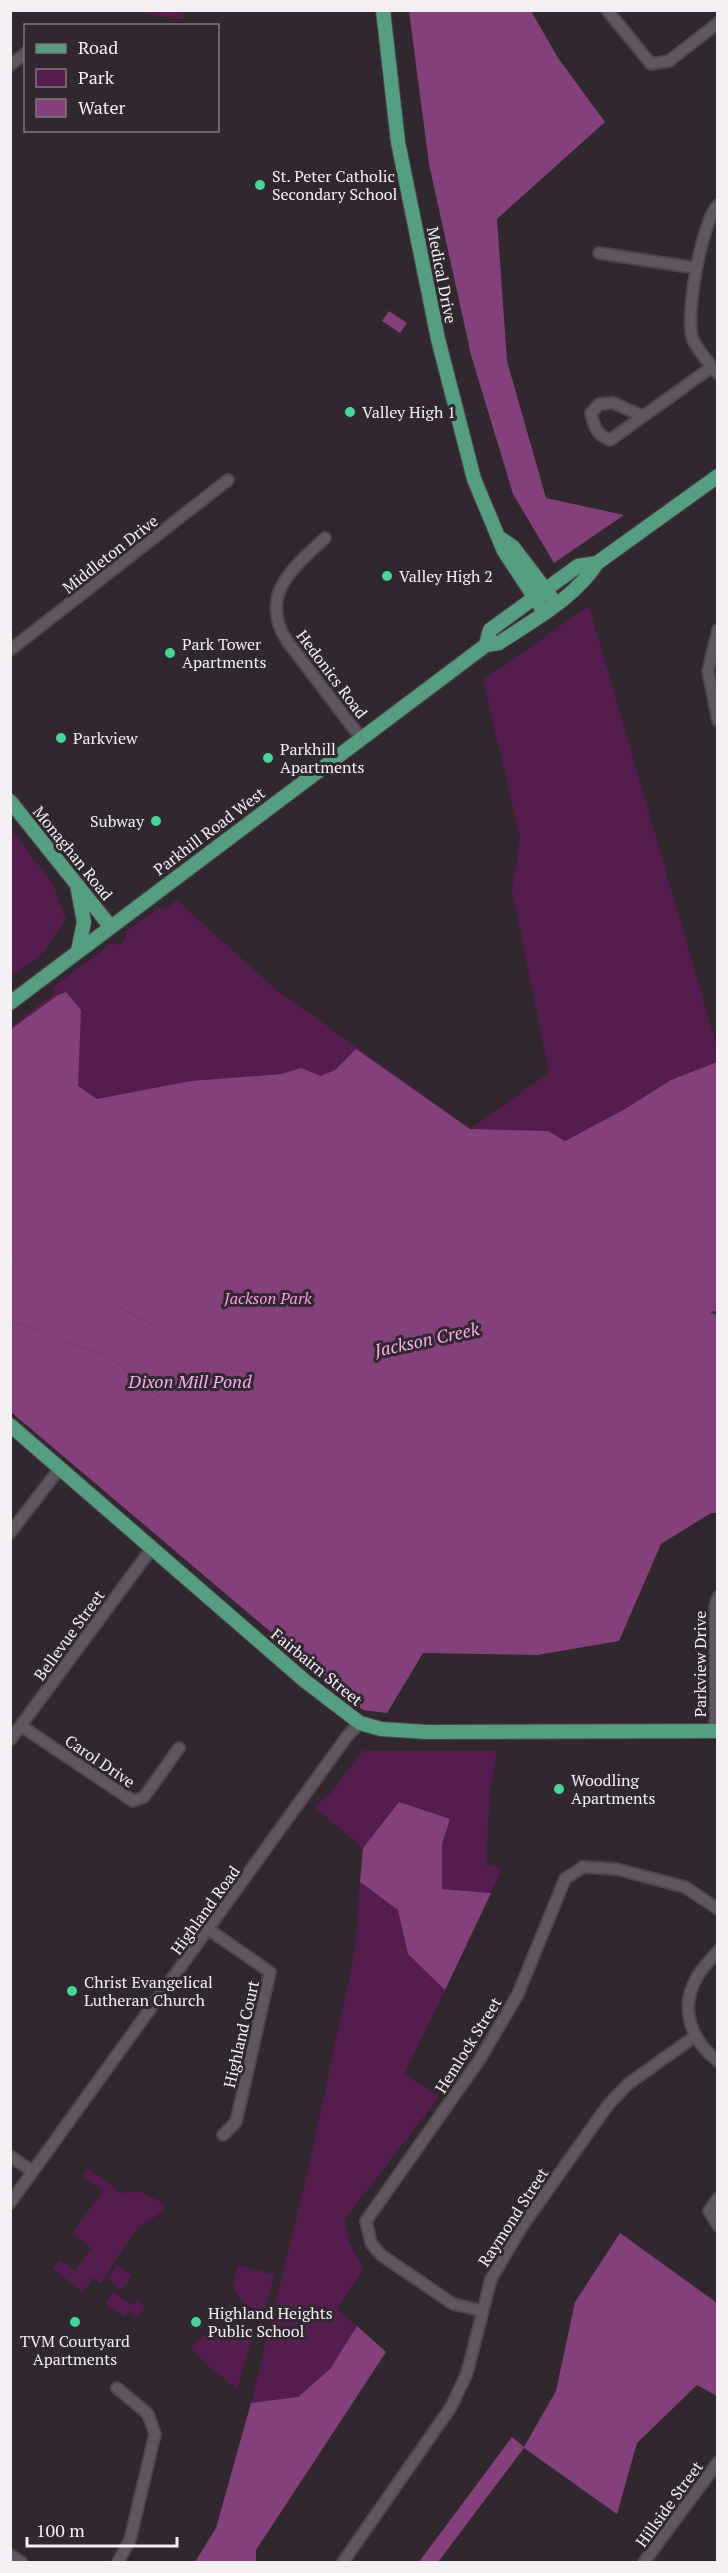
<svg xmlns="http://www.w3.org/2000/svg" width="728" height="2573" font-family="'PT Serif',serif">
<style>
.green{fill:#551d4e}
.forest{fill:#84407a}
.water{fill:#844079}
.lines{fill:none;stroke-linecap:round;stroke-linejoin:round}
.stream{stroke:#844079;stroke-width:3}
.minor-casing{stroke:#4d464b;stroke-width:14}
.major-casing{stroke:#4d464b;stroke-width:16}
.minor{stroke:#5f575d;stroke-width:10}
.major{stroke:#569e82;stroke-width:14}
.poi-dot{fill:#49d49c;stroke:#30282e;stroke-width:2}
.labels{text-anchor:middle;stroke-width:6;stroke-linejoin:round;paint-order:stroke}
.poi-label{font-size:16px;fill:#f4eff3;stroke:#30282e;text-anchor:start}
.street-label{font-size:16px;fill:#f4eff3;stroke:#30282e}
.park-label{font-size:16px;font-style:italic;fill:#f999e8;stroke:#30282e}
.water-label{font-size:18px;font-style:italic;fill:#f9aceb;stroke:#30282e}
</style>
<rect width="100%" height="100%" fill="#30282e"/>
<path class="green" d="M146,11V10L184,11L182,19L145,14Z
M589,606L717,1047V1062L671,1080L625,1109L565,1141L547,1131L423,1653L387,1713L363,1710L11,1412V1027L55,993L52,988L113,942L118,945L126,939L125,932L160,907L166,909L177,900L273,987L470,1129L549,1073L512,890L520,838L483,680Z
M11,829L53,884L66,919L45,951L11,977Z
M363,1751H497L490,1793L486,1864L502,1869L491,1893L441,1889L442,1844L450,1820L399,1802L363,1848L314,1807L327,1797Z
M360,1882L398,1910L408,1954L445,1990L405,2073L439,2097L345,2219L349,2243L364,2268L337,2309L357,2326L330,2369L298,2397L251,2403L308,2170L355,1950Z
M88,2168L121,2193L140,2191L166,2205C161,2217 147,2219 138,2229C124,2244 113,2265 101,2283L93,2278L83,2292L53,2269L60,2260L75,2271L91,2248L72,2234L103,2190L82,2176Z
M117,2265L132,2276L122,2290L108,2279Z
M238,2265L275,2275L264,2312C239,2304 227,2292 238,2265Z
M114,2292L133,2306L137,2300L146,2307L136,2318L128,2312L124,2317L105,2304Z
M226,2328L252,2338L237,2389L208,2366L190,2347L209,2332Z"/>
<path class="forest" d="M409,11H531L558,58L605,122L497,219L507,361L546,498L624,515L554,563L513,494L471,355L429,164Z
M66,992L81,1010L78,1086L97,1099L191,1081L282,1074L301,1068L321,1076L335,1070L356,1049L470,1129L548,1131L565,1141L625,1109L671,1080L717,1062L718,1311L710,1312L718,1316L717,1513H711L661,1544L619,1641L537,1655L423,1653L387,1713L363,1710L11,1412V1321L109,1357L179,1413L249,1373L224,1369L185,1343L72,1281L11,1261L10,1030L58,995Z
M399,1802L450,1819L442,1844V1889L491,1893L445,1990L408,1954L398,1910L360,1882L363,1848Z
M620,2233L717,2303V2396L697,2385L637,2443L617,2514L524,2448L438,2562H419L512,2437L524,2447L556,2391L575,2302Z
M357,2326L386,2352L256,2550V2562H195L216,2528L251,2403L298,2397L330,2369Z"/>
<path class="water" d="M389,311L407,323L400,333L382,321Z
M11,1261L72,1281L185,1343L224,1369L249,1373L268,1385L237,1405L199,1413H179L109,1357L11,1321Z"/>
<g class="lines">
<path class="stream" d="M10,1138L63,1168L94,1169L142,1186L223,1253L269,1317L318,1345L376,1368L474,1341L537,1342L580,1332L586,1335L648,1317L709,1312"/>
<defs>
<path id="minor" d="M607,10L651,64L669,61L718,23
M10,65L26,53
M718,205C702,220 684,319 693,340C699,352 710,364 718,374
M599,253L696,268
M643,416L613,403L599,404L591,413C594,427 597,435 610,440L712,367
M325,538C293,568 258,595 287,641L361,738
M718,630L708,671L718,721
M10,650L228,480
M10,1533L60,1468
M21,1726L133,1801L144,1797L179,1748
M715,1731V1607L718,1597
M10,1740L152,1548
M209,1930L270,1972L236,2122L223,2135
M718,1951C711,1959 702,1968 697,1977C679,2008 691,2041 718,2061
M10,2156L32,2171
M718,2198L709,2211L718,2226
M10,2203L348,1735L360,1723
M483,2311L453,2304L381,2255L371,2243L366,2221L480,2059L518,1994L565,1879L583,1867L616,1869L685,1887L718,1909
M117,2388L148,2414L155,2434L130,2540L118,2562
M10,2555L21,2562
M343,2562L451,2407L467,2373L491,2279L523,2225L608,2105L628,2084L694,2037
M644,2562L718,2462"/>
<path id="major" d="M383,10L398,142L438,339L474,479L504,551L544,612
M500,538L513,547L551,597
M486,645L490,630L578,566L597,563
M10,801L110,926
M77,885L84,922L78,951
M10,1003L486,645L499,643C533,620 575,598 597,563L718,476
M10,1425L305,1681L360,1723L381,1729L427,1732L718,1731"/>
</defs>
<use href="#minor" class="minor-casing"/>
<use href="#major" class="major-casing"/>
<use href="#minor" class="minor"/>
<use href="#major" class="major"/>
</g>
<g class="poi-dot">
<circle cx="260" cy="185" r="6"/>
<circle cx="350" cy="412" r="6"/>
<circle cx="387" cy="576" r="6"/>
<circle cx="170" cy="653" r="6"/>
<circle cx="61" cy="738" r="6"/>
<circle cx="268" cy="758" r="6"/>
<circle cx="156" cy="821" r="6"/>
<circle cx="559" cy="1789" r="6"/>
<circle cx="72" cy="1991" r="6"/>
<circle cx="75" cy="2322" r="6"/>
<circle cx="196" cy="2322" r="6"/>
</g>
<g class="labels">
<g class="poi-label">
<text x="272" y="182">St. Peter Catholic<tspan x="272" dy="18">Secondary School</tspan></text>
<text x="362" y="418">Valley High 1</text>
<text x="399" y="582">Valley High 2</text>
<text x="182" y="650">Park Tower<tspan x="182" dy="18">Apartments</tspan></text>
<text x="73" y="744">Parkview</text>
<text x="280" y="755">Parkhill<tspan x="280" dy="18">Apartments</tspan></text>
<text x="144" y="827" text-anchor="end">Subway</text>
<text x="571" y="1786">Woodling<tspan x="571" dy="18">Apartments</tspan></text>
<text x="84" y="1988">Christ Evangelical<tspan x="84" dy="18">Lutheran Church</tspan></text>
<text x="208" y="2319">Highland Heights<tspan x="208" dy="18">Public School</tspan></text>
<text x="75" y="2347" text-anchor="middle">TVM Courtyard<tspan x="75" dy="18">Apartments</tspan></text>
</g>
<g class="street-label">
<text transform="translate(442 275) rotate(79)" y="6">Medical Drive</text>
<text transform="translate(110 554) rotate(-38)" y="6">Middleton Drive</text>
<text transform="translate(332 674) rotate(53)" y="6">Hedonics Road</text>
<text transform="translate(209 831) rotate(-37)" y="6">Parkhill Road West</text>
<text transform="translate(73 853) rotate(51)" y="6">Monaghan Road</text>
<text transform="translate(69 1635) rotate(-54)" y="6">Bellevue Street</text>
<text transform="translate(700 1664) rotate(-90)" y="6">Parkview Drive</text>
<text transform="translate(317 1667) rotate(39)" y="6">Fairbairn Street</text>
<text transform="translate(100 1761) rotate(34)" y="6">Carol Drive</text>
<text transform="translate(205 1910) rotate(-54)" y="6">Highland Road</text>
<text transform="translate(241 2034) rotate(-77)" y="6">Highland Court</text>
<text transform="translate(468 2045) rotate(-58)" y="6">Hemlock Street</text>
<text transform="translate(513 2217) rotate(-57)" y="6">Raymond Street</text>
<text transform="translate(669 2504) rotate(-54)" y="6">Hillside Street</text>
</g>
<g class="park-label">
<text x="268" y="1304">Jackson Park</text>
</g>
<g class="water-label">
<text transform="translate(427 1340) rotate(-12)" y="6">Jackson Creek</text>
<text x="190" y="1388">Dixon Mill Pond</text>
</g>
</g>
<rect width="728" height="2573" fill="none" stroke="#f4eff3" stroke-width="24"/>
<rect x="24" y="24" width="195" height="108" fill="#30282e" stroke="#7e787d" stroke-width="1.5"/>
<rect x="36" y="44" width="30" height="9" fill="#569e82" stroke="#7e787d" stroke-width="1.5"/>
<text x="78" y="54" font-size="18" fill="#f4eff3">Road</text>
<rect x="36" y="69" width="30" height="18" fill="#551d4e" stroke="#7e787d" stroke-width="1.5"/>
<text x="78" y="84" font-size="18" fill="#f4eff3">Park</text>
<rect x="36" y="99" width="30" height="18" fill="#844079" stroke="#7e787d" stroke-width="1.5"/>
<text x="78" y="114" font-size="18" fill="#f4eff3">Water</text>
<path d="M27 2537v9h150v-9" fill="none" stroke="#f4eff3" stroke-width="3"/>
<text x="36" y="2537" font-size="18" fill="#f4eff3" stroke="#30282e" stroke-width="4.5" paint-order="stroke">100 m</text>
</svg>
